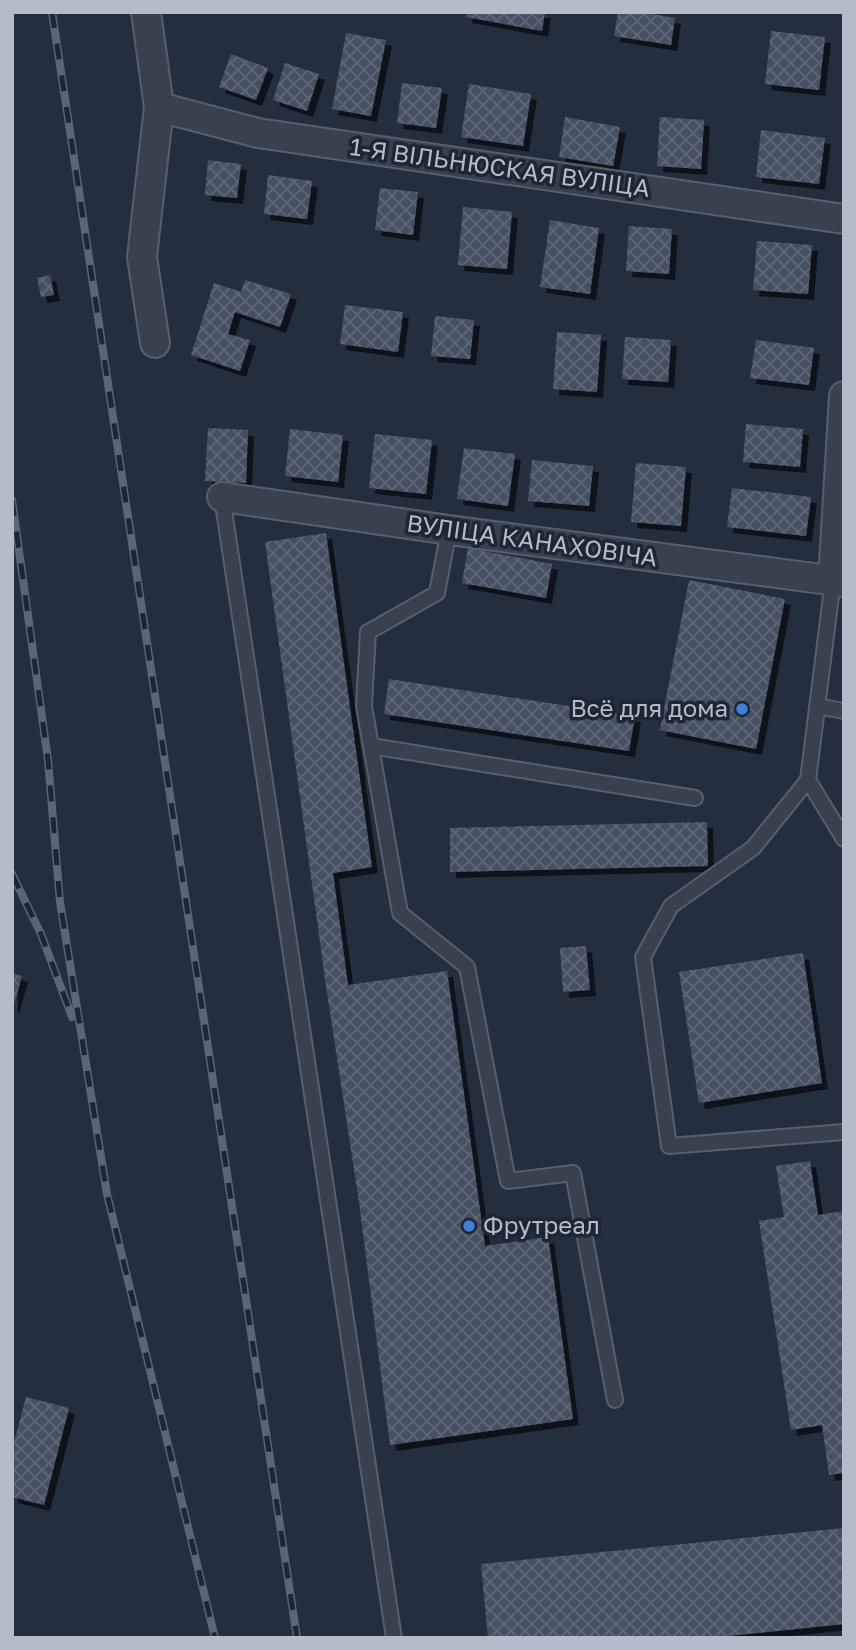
<svg xmlns="http://www.w3.org/2000/svg" width="856" height="1650" font-family="'Golos Text',sans-serif">
<style>
.building{fill:url(#building-cross-hatch);filter:url(#shadow)}
.lines{fill:none;stroke-linecap:round;stroke-linejoin:round}
.service-casing{stroke:#565f6c;stroke-width:18}
.minor-casing{stroke:#565f6c;stroke-width:32}
.service{stroke:#38414e;stroke-width:14}
.minor{stroke:#38414e;stroke-width:28}
.rail-casing{stroke:#5a6575;stroke-width:8}
.rail{stroke:#1d2633;stroke-width:5;stroke-dasharray:16;stroke-linecap:butt}
.shop-dot{fill:#3f7fe0;stroke:#1d2633;stroke-width:2.5}
.labels{text-anchor:middle;stroke-width:7;stroke-linejoin:round;paint-order:stroke}
.street-label{font-size:24px;fill:#b4bcc9;stroke:#1d2633}
.poi-label{font-size:24px;fill:#b4bcc9;stroke:#1d2633;text-anchor:end}
</style>
<defs>
<pattern id="building-cross-hatch" width="8" height="8" patternUnits="userSpaceOnUse" patternTransform="scale(1.75)"><rect width="8" height="8" fill="#455162"/><path d="M0 0l8 8M0 8l8-8" fill="none" stroke="#5d6877"/></pattern>
<filter id="shadow"><feDropShadow dx="6" dy="6" stdDeviation="0" flood-color="#0009"/></filter>
</defs>
<rect width="100%" height="100%" fill="#242f3e"/>
<path class="building" d="M467,12H545L542,31L466,17Z
M618,12H640L675,18L671,45L614,36Z
M771,31L825,37L819,90L765,84Z
M346,33L386,40L371,116L332,109Z
M231,54L268,68L256,100L219,87Z
M285,63L319,74L307,111L273,100Z
M402,83L442,88L436,128L397,123Z
M469,84L531,94L523,146L461,137Z
M565,117L620,127L613,166L559,157Z
M660,117L704,120L701,169L657,166Z
M761,130L825,138L819,184L756,177Z
M208,160L241,164L237,198L205,195Z
M268,175L312,181L307,219L264,214Z
M380,188L418,192L413,235L375,230Z
M463,207L512,212L507,269L458,265Z
M550,220L599,228L590,294L540,287Z
M629,226L672,229L669,274L626,271Z
M757,241L812,245L808,294L753,290Z
M50,275L54,295L41,297L37,278Z
M245,280L291,294L280,327L235,312L228,334L250,340L240,371L191,355L214,283L241,292Z
M345,305L403,312L398,352L340,344Z
M435,316L474,320L470,359L431,356Z
M557,332L601,335L597,392L553,389Z
M625,337L671,340L668,382L622,379Z
M756,340L814,348L809,385L750,378Z
M746,424L803,429L800,467L743,462Z
M208,428L248,430L246,483L205,481Z
M290,429L343,435L338,482L285,476Z
M375,434L432,440L426,494L369,488Z
M464,448L515,454L508,506L457,499Z
M532,460L593,466L589,506L528,501Z
M636,463L686,467L681,526L631,522Z
M732,488L811,497L806,536L727,527Z
M326,533L372,867L333,873L348,985L447,971L485,1246L548,1237L573,1419L390,1445L359,1202L326,986L265,542Z
M468,548L552,564L546,598L462,583Z
M689,580L785,599L756,749L660,730Z
M389,679L635,716L629,751L384,714Z
M707,822L708,866L450,872V828Z
M586,946L590,990L563,992L560,948Z
M803,953L822,1083L699,1103L679,972Z
M12,973L22,976L13,1008L12,1007Z
M810,1161L818,1215L844,1211V1414H842L844,1473L829,1475L822,1425L791,1430L759,1221L784,1217L776,1166Z
M26,1397L69,1408L44,1505L12,1497V1450Z
M844,1528V1624L708,1638H488L481,1564Z"/>
<g class="lines">
<defs>
<path id="service" d="M222,497L394,1638
M449,530L437,593L368,632L364,706L400,913L467,967L508,1181L573,1173L615,1400
M833,580L808,780L753,848L671,906L643,957L669,1146L844,1132
M817,706L844,711
M371,746L695,798
M808,780L844,839"/>
<path id="minor" d="M146,12L159,107L142,257L155,343
M159,107L258,133L844,219
M222,497L449,530L844,582
M833,580L844,396"/>
</defs>
<use href="#service" class="service-casing"/>
<use href="#minor" class="minor-casing"/>
<use href="#service" class="service"/>
<use href="#minor" class="minor"/>
<defs>
<path id="rail" d="M52,12L297,1638
M12,500L48,760L60,902L107,1194L215,1638
M12,874L41,934L72,1017"/>
</defs>
<use href="#rail" class="rail-casing"/>
<use href="#rail" class="rail"/>
</g>
<g class="shop-dot">
<circle cx="742" cy="709" r="7"/>
<circle cx="469" cy="1226" r="7"/>
</g>
<g class="labels">
<g class="street-label">
<text transform="translate(500 168) rotate(8)" y="8">1-Я ВІЛЬНЮСКАЯ ВУЛІЦА</text>
<text transform="translate(532 541) rotate(8)" y="8">ВУЛІЦА КАНАХОВІЧА</text>
</g>
<g class="poi-label">
<text x="728" y="717">Всё для дома</text>
<text x="483" y="1234" text-anchor="start">Фрутреал</text>
</g>
</g>
<rect width="856" height="1650" fill="none" stroke="#b4bcc9" stroke-width="28"/>
</svg>
